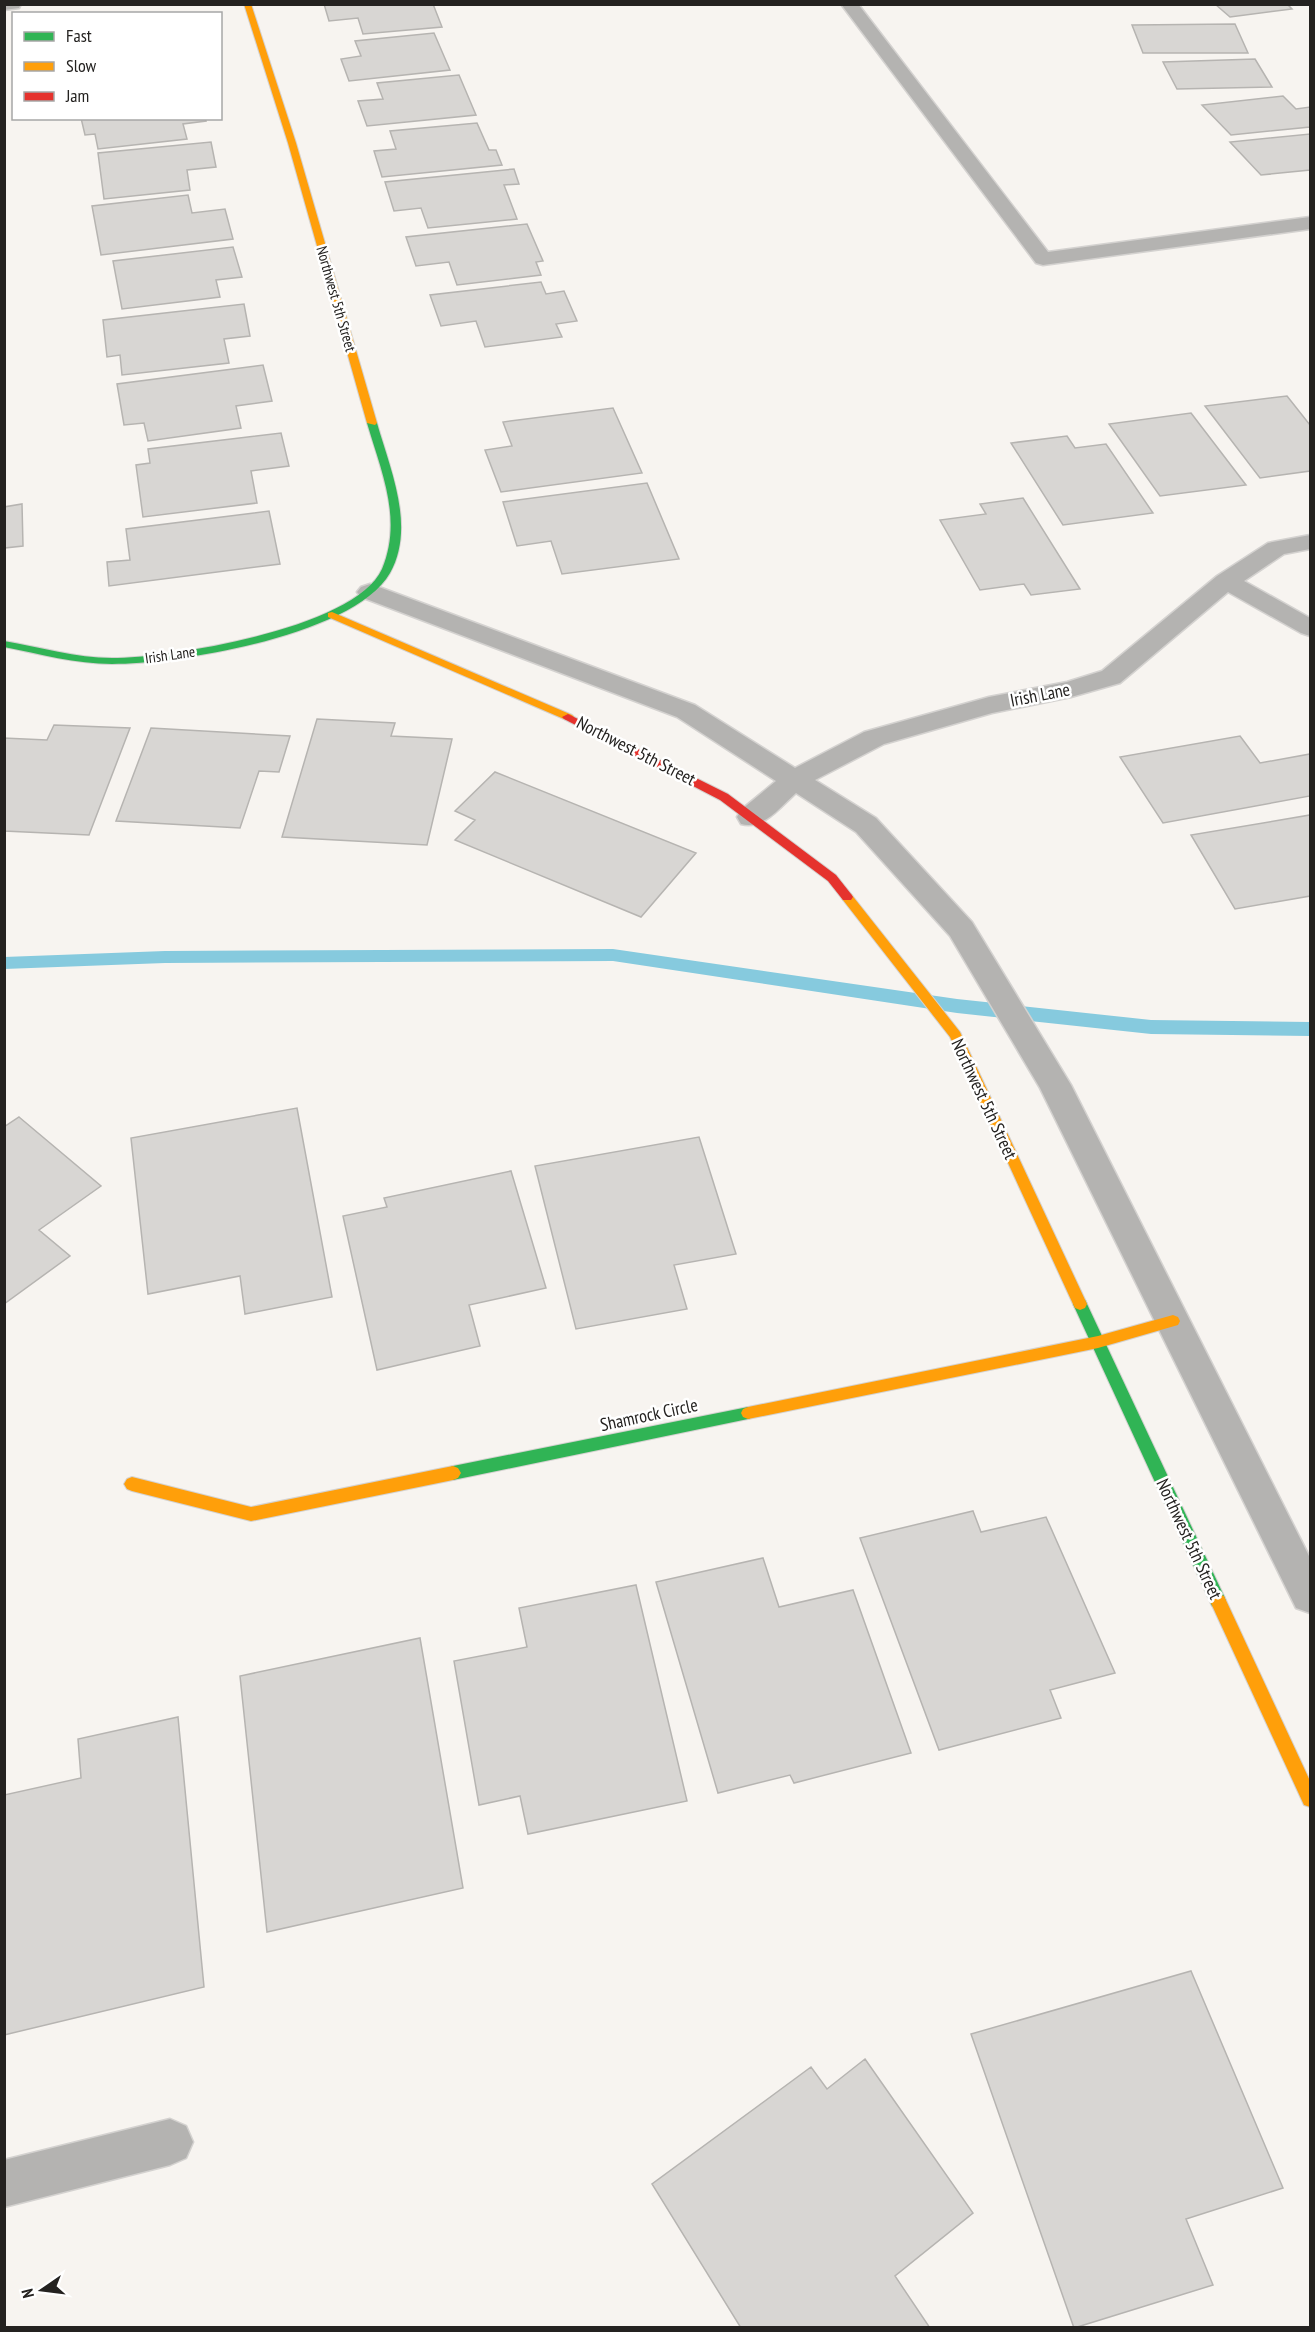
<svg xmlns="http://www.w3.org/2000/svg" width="1315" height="2332" font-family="'PT Sans Narrow',sans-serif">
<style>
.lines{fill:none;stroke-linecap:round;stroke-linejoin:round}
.stream{fill:#86cade;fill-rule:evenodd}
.building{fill:#d8d6d3;stroke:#b6b4b1;stroke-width:1.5}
.street-casing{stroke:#d4d2d0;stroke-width:3}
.fast-casing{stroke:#d4d2d0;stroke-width:2}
.slow-casing{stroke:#d4d2d0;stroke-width:2}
.jam-casing{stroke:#d4d2d0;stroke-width:2}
.street{fill:#b4b3b1;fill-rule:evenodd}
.fast{fill:#30b455;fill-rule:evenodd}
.slow{fill:#ff9f0a;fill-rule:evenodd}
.jam{fill:#e5322d;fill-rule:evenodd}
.labels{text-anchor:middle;stroke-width:5;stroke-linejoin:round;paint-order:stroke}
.far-street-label{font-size:15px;fill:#242220;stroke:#fff}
.street-label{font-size:18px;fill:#242220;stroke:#fff}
</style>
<rect width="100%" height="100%" fill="#f7f4f0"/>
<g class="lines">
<path class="stream" d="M613,949L957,999L1151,1020L1310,1022V1036L1151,1034L957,1013L613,961L165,963L4,969V957L165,951Z"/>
</g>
<path class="building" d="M324,4H433L442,27L363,34L358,18L329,21Z
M1215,4H1287L1292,9L1230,17Z
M1235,24L1248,53H1143L1132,25Z
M434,33L450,70L349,81L341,59L361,56L355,41Z
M1255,59L1272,87L1177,89L1163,62Z
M459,75L476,115L367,126L358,101L383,99L377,83Z
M1283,96L1296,109L1310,107V127L1231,135L1202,105Z
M81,118H205L206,121L183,124L187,139L98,149L95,134L85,135Z
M477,123L489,150H496L502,165L382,177L374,151L396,149L390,131Z
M1310,134V170L1261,175L1230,142Z
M211,142L216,167L187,170L190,190L104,199L98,153Z
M514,169L519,184L504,185L517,219L428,228L421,208L394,211L385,182Z
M188,195L192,213L225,209L233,239L101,255L92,206Z
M527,224L543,261L536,262L541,275L457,285L449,262L416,266L406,237Z
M233,247L242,277L216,280L220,297L122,309L113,261Z
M541,282L546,294L564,291L577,321L556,324L562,337L485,347L476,321L441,326L430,295Z
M244,304L250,336L224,339L229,363L122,375L120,355L107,357L103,320Z
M263,365L272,401L236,406L241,428L148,441L144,423L124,425L117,384Z
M1287,396L1310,425V471L1260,478L1205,406Z
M613,408L642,473L501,492L485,450L512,446L503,422Z
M1191,413L1246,485L1160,496L1109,424Z
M281,433L289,466L251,471L257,503L143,517L136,465L150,463L148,449Z
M1067,436L1075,448L1106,444L1153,513L1063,525L1011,443Z
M647,483L679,559L562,574L551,541L517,546L503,502Z
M1023,498L1080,589L1031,595L1024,584L980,590L940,520L986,514L980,504Z
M22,504L23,546L5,548L4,570V507Z
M269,511L280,564L109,586L107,562L130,560L126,529Z
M317,719L395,723L391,736L452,739L427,845L282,837Z
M54,725L130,728L89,835L4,831V738L47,740Z
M151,728L290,736L279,772L259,771L240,828L116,821Z
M1240,736L1260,763L1310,754V796L1163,823L1120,757Z
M495,772L696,853L641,917L455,840L475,820L455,811Z
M1310,815V896L1235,909L1191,835Z
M297,1108L332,1297L245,1314L240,1276L148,1294L131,1138Z
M19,1117L101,1186L39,1230L70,1256L4,1304V1127Z
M699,1137L736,1254L674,1265L687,1309L576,1329L535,1166Z
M511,1171L546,1288L469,1305L480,1346L377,1370L343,1216L387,1207L384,1198Z
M973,1511L981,1532L1046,1517L1115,1673L1050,1690L1061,1718L939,1750L860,1538Z
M763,1558L779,1607L853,1590L911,1753L794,1783L790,1775L718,1793L656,1582Z
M636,1585L687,1801L528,1834L520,1796L479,1805L454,1661L527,1647L519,1608Z
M420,1638L463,1888L267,1932L240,1676Z
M178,1717L204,1987L4,2035V1795L81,1778L78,1739Z
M1191,1971L1283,2188L1186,2219L1213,2285L1074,2328L971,2034Z
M865,2059L973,2213L895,2276L930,2328H741L652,2184L811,2067L827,2089Z"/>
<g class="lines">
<defs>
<path id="street" d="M4,4H21L19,8L4,10Z
M841,4H858L1048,252L1310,217V229L1043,265L1036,263Z
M1310,535V549L1284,554L1244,581L1310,618V636L1301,633L1228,592L1120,683L1071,697L992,713L884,744L815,780L876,818L972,922L1071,1085L1310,1558V1613L1296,1608L1040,1088L950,936L856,832L796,793C780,807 764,830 741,824L737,817L741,810L776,781L677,717L361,597L357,592L361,587L370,584L379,587L695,705L795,768L864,732L989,697L1067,682L1102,671L1217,576L1268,543Z
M170,2119L186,2126L193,2142L186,2158L170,2165L4,2207V2160Z"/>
<path id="fast" d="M372,420L377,423C390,469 416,527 390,573C355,635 179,664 112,664C76,664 40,654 4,647V641C40,647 76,658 112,658C171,658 356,628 382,569C403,519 381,471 367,423Z
M1080,1298L1085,1300L1087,1304L1224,1596L1226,1601L1224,1606L1218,1608L1212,1606L1073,1304L1075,1300Z
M748,1407L753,1409L755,1413L753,1417L748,1419L453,1480L448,1478L445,1473L448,1468L453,1466Z"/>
<path id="slow" d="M244,4H251L296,143L377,423L375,425L367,423L288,143Z
M332,612L572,715L574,717L568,720L564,719L328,617V613Z
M847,893L851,894L960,1032L1087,1304L1085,1308L1080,1310L1075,1308L1073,1304L950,1037L843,900L841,897L843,894Z
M1173,1315L1178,1317L1180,1321L1178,1325L1098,1348L748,1419L743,1417L741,1413L743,1409L748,1407L1098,1336Z
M453,1466L458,1468L461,1473L458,1478L453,1480L251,1521L132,1491L127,1489L124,1484L127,1479L132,1477L251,1507Z
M1218,1594L1224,1596L1310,1781V1807L1304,1805L1210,1601L1212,1596Z"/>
<path id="jam" d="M568,714L728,794L836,875L851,894L853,897L851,900H843L828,881L720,800L564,719L562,717Z"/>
</defs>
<use href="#street" class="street-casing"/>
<use href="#fast" class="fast-casing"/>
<use href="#slow" class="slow-casing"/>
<use href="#jam" class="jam-casing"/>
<use href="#street" class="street"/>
<use href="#fast" class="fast"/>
<use href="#slow" class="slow"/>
<use href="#jam" class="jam"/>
</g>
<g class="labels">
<g class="far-street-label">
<text transform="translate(336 299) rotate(74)" y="5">Northwest 5th Street</text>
<text transform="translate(170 655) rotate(-8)" y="5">Irish Lane</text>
</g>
<g class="street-label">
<text transform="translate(1040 695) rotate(-11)" y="6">Irish Lane</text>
<text transform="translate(636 751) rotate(27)" y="6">Northwest 5th Street</text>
<text transform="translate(984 1099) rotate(65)" y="6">Northwest 5th Street</text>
<text transform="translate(649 1415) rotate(-12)" y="6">Shamrock Circle</text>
<text transform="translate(1189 1539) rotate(65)" y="6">Northwest 5th Street</text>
</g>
</g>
<rect width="1315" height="2332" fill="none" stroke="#242220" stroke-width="12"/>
<rect x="12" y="12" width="210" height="108" fill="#ffffff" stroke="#a7a7a6" stroke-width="1.5"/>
<rect x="24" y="32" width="30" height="9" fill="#30b455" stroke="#a7a7a6" stroke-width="1.5"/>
<text x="66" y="42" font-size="18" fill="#242220">Fast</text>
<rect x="24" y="62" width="30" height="9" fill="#ff9f0a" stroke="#a7a7a6" stroke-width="1.5"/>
<text x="66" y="72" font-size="18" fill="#242220">Slow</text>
<rect x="24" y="92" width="30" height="9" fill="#e5322d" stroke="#a7a7a6" stroke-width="1.5"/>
<text x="66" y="102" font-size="18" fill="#242220">Jam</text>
<g transform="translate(42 2290) rotate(256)" stroke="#ffffff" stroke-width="4.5" paint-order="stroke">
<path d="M0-4.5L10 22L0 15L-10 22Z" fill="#242220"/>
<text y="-9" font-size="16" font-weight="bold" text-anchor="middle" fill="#242220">N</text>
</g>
</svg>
